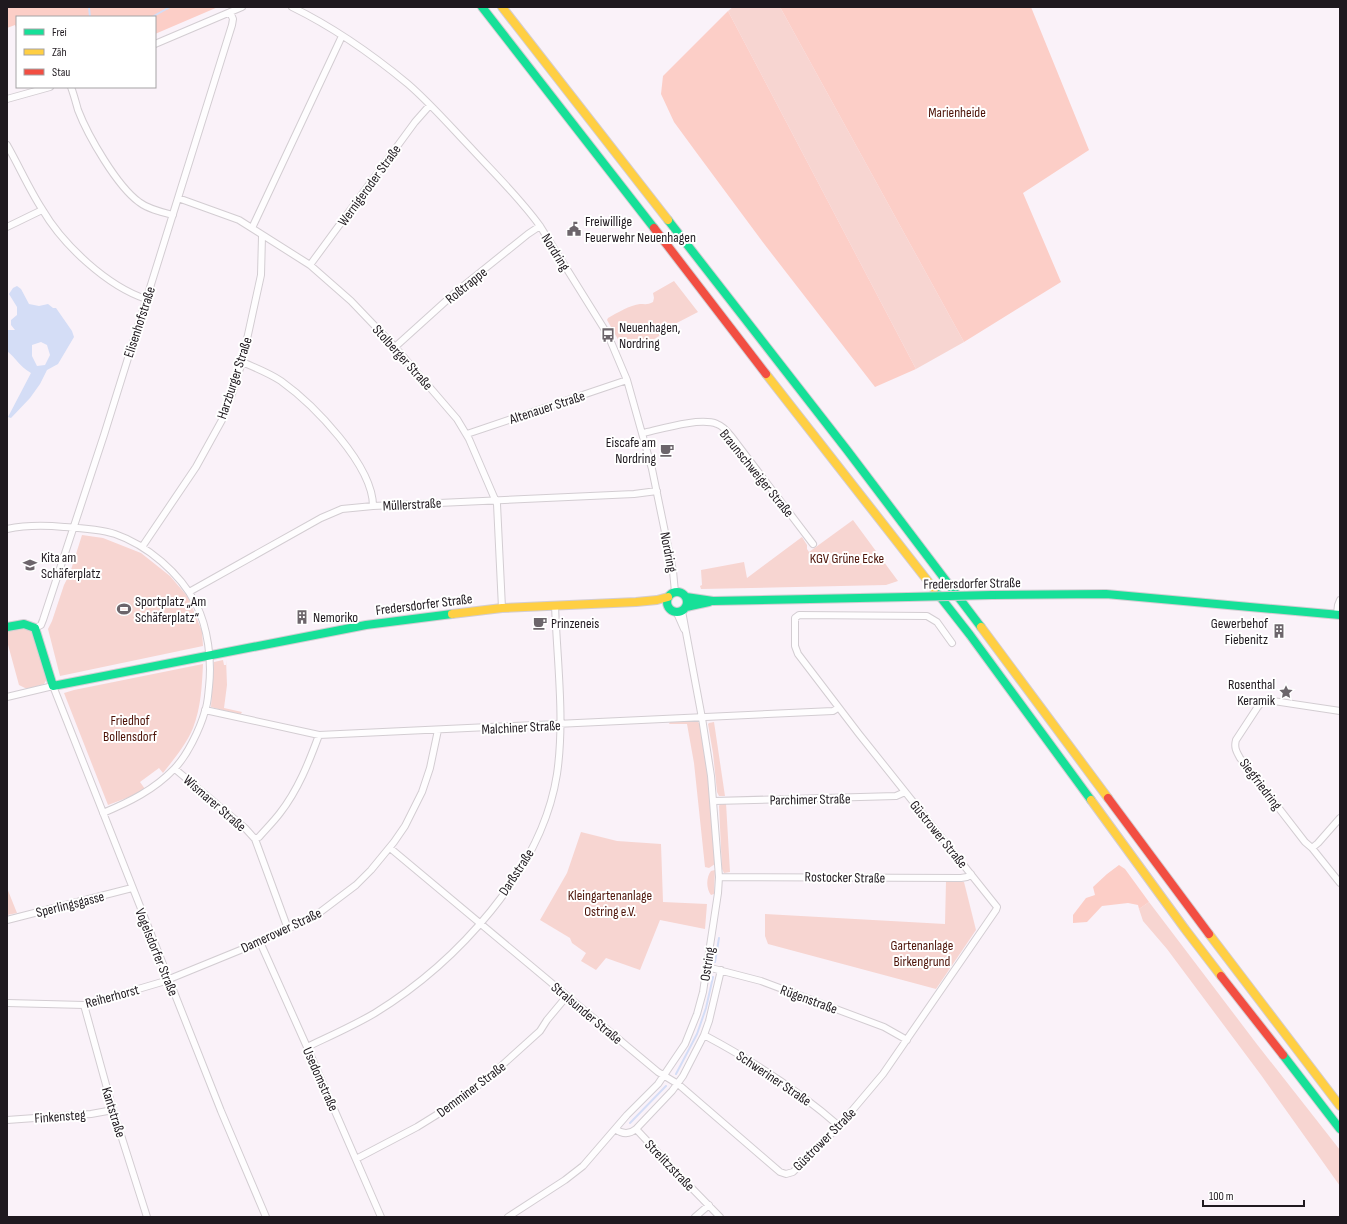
<svg xmlns="http://www.w3.org/2000/svg" width="1347" height="1224" font-family="'Sofia Sans Condensed',sans-serif">
<style>
.green{fill:#f7d5d1}
.forest{fill:#fccec7}
.water{fill:#d4ddf6;fill-rule:evenodd}
.lines{fill:none;stroke-linecap:round;stroke-linejoin:round}
.stream{stroke:#d4ddf6;stroke-width:2}
.street-casing{stroke:#d3cdd2;stroke-width:8}
.fast-casing{stroke:#d3cdd2;stroke-width:10}
.slow-casing{stroke:#d3cdd2;stroke-width:10}
.jam-casing{stroke:#d3cdd2;stroke-width:10}
.street{stroke:#fefdfe;stroke-width:6}
.fast{stroke:#16e098;stroke-width:8}
.slow{stroke:#ffcf43;stroke-width:8}
.jam{stroke:#f24e42;stroke-width:8}
.fast-bridge-casing{stroke:#d3cdd2;stroke-width:10;stroke-linecap:butt}
.fast-bridge{stroke:#16e098;stroke-width:8}
.labels{text-anchor:middle;stroke-width:4;stroke-linejoin:round;paint-order:stroke}
.park-label{font-size:14px;fill:#4d1308;stroke:#fff}
.street-label{font-size:14px;fill:#1f191f;stroke:#fff}
.poi-label{font-size:14px;fill:#1f191f;stroke:#fff;text-anchor:start}
</style>
<rect width="100%" height="100%" fill="#faf2f9"/>
<path class="green" d="M733,7H780L964,342L916,369L728,11Z
M674,281L698,312L671,326L664,333L648,343L629,350H624L607,320L608,318C617,313 630,305 640,304C645,304 648,305 653,302L654,298L653,293Z
M853,520L898,581L886,585L701,589L700,586L702,585L701,570L744,562L747,578L802,537L807,545V549L809,552Z
M82,535L103,538L141,553L170,576L188,597L202,631L203,646L60,676L48,629L52,621L64,585L70,573Z
M21,627L30,629L34,633L47,679L44,684L27,689L19,685L7,641V631Z
M226,659L227,685L224,708L242,712L240,715L211,707L214,662L223,660L224,665H226Z
M203,664C202,685 201,708 193,728C186,745 174,759 163,773L159,768L140,782L145,789L132,796L108,805L64,693L74,690Z
M697,721L701,725L711,804L715,864L709,868L705,867L694,763L687,724H669L670,722Z
M714,722L725,796H719L717,792L713,753L708,724L709,723Z
M726,803L730,872L724,873L722,869L719,806L720,804Z
M581,832L617,841L661,844L663,902L707,904L705,929L660,920L640,970L606,958L596,970L581,961L586,953L572,943L570,938L540,920L567,873Z
M715,870L714,894L711,895C706,889 706,877 711,871Z
M946,881L964,882L976,930L936,989L768,944L765,936V914L945,924Z
M7,888L17,913L7,915Z
M1149,902L1256,1043L1340,1150V1186L1261,1075L1167,949L1143,921L1139,909Z"/>
<path class="forest" d="M7,7H218L155,34V17H17V29L15,25L7,28Z
M780,7H1031L1089,150L1023,193L1061,282L964,342Z
M728,11L916,369L875,387L765,245L696,152L674,122L661,94L663,76Z
M1119,865L1125,869L1149,902L1139,909L1138,905L1128,903L1102,906L1087,922L1073,923V915L1086,898L1095,895L1093,887L1107,874Z"/>
<path class="water" d="M17,286L21,289L29,304L39,306L48,304L53,308H56L72,331L74,337L58,364L47,370L40,384L30,398L11,418L8,417L31,373C20,367 16,358 7,351V330H15L11,325V320L17,315V307L9,294L13,288ZM41,342L47,345L50,355L45,365L37,366L32,356V345Z"/>
<g class="lines">
<path class="stream" d="M89,7L90,17
M152,17L170,7
M715,962L719,938
M676,1074L697,1034L706,1008L713,977
M630,1123L666,1086"/>
<defs>
<path id="street" d="M292,7C333,27 373,55 408,84C430,103 450,126 470,147C494,173 519,197 540,226L608,335L627,380L652,469L673,571L675,592
M155,44L242,7
M71,87C74,95 76,103 78,110C88,136 117,186 139,202C148,209 161,212 173,215
M7,99L50,87
M7,145C19,166 29,189 42,209C63,245 107,286 146,299
M178,198L239,220L310,265L351,301L395,347L457,419L469,439L497,504L502,608
M7,227L42,210
M252,228L342,36
M310,265L415,122L430,105
M395,347L457,291L528,234L540,226
M242,362C256,368 269,373 281,381C313,404 373,465 373,506
M643,433C661,429 700,417 717,424C723,426 727,431 731,436L813,544
M467,434L627,380
M7,529C26,525 44,525 64,527C81,528 99,529 115,534C147,545 180,573 196,604C208,628 212,660 209,687C208,695 208,703 205,711C200,729 187,756 174,769C154,790 129,802 103,813
M142,547L196,467L222,420L232,394L242,362L261,275L262,236
M189,592L321,518L342,509L373,506L634,494L657,491
M677,613L684,629
M1337,614L1338,605L1340,600
M35,628L41,625L43,620L104,435L232,25L233,19L230,12
M7,697L53,686L221,1111L266,1217
M205,710L319,735L833,711L838,708
M1340,711L1267,700L1261,703L1257,708L1236,740C1234,747 1236,751 1240,758L1305,842L1312,848L1340,883
M175,769L245,828L255,839L288,929
M714,801L896,796L905,792
M255,839L259,837C266,829 274,821 280,813C298,790 309,762 319,735
M390,848L658,1072L678,1084L780,1172L786,1174L793,1172L839,1126L883,1074L996,910L997,907L859,734L798,654L795,646V618L799,615L927,616L937,622L952,643
M1312,848L1318,843L1340,818
M719,877L961,878L967,877L971,874
M7,920L132,888
M260,942L307,1047L381,1217
M707,967L761,981L884,1027L907,1040
M7,1003L84,1005L162,982L260,942L315,916L356,885L371,870L394,842L405,826L422,792L430,768L438,730
M84,1005L113,1110L147,1217
M704,1035C751,1060 799,1091 839,1126
M307,1047C330,1036 353,1026 375,1013C456,963 542,871 557,774C565,719 557,661 555,605
M7,1120L91,1114L113,1110
M615,1129C622,1134 629,1135 636,1129L680,1176L720,1217
M636,1129L672,1091L683,1076L704,1035L709,1021L721,970
M356,1159L417,1127L454,1104L489,1077L540,1031L547,1020L567,996
M508,1217L565,1180L583,1166L627,1115L658,1084L685,1044L697,1014L703,992L718,893L719,877L711,776L702,718L682,611
M695,1217L709,1205"/>
<path id="fast" d="M482,7L654,228
M668,220L847,450L981,627
M934,589L970,635L1091,800
M667 602a10 10 0 1 1 20 0a10 10 0 1 1-20 0Z
M992,595L1106,594L1340,615
M686,597L713,601L908,597
M686,607L709,602
M7,627L24,624L35,628L53,686L366,625L452,614
M1283,1055L1340,1129"/>
<path id="slow" d="M502,7L668,220
M766,374L934,589
M452,614L502,608L636,602L657,600L668,597
M981,627L1108,798
M1091,800L1185,929L1221,976
M1209,934L1340,1106"/>
<path id="jam" d="M654,228L766,374
M1108,798L1209,934
M1221,976L1283,1055"/>
</defs>
<use href="#street" class="street-casing"/>
<use href="#fast" class="fast-casing"/>
<use href="#slow" class="slow-casing"/>
<use href="#jam" class="jam-casing"/>
<use href="#street" class="street"/>
<use href="#fast" class="fast"/>
<use href="#slow" class="slow"/>
<use href="#jam" class="jam"/>
<defs>
<path id="fast-bridge" d="M908,597L992,595"/>
</defs>
<use href="#fast-bridge" class="fast-bridge-casing"/>
<use href="#fast-bridge" class="fast-bridge"/>
</g>
<defs>
<symbol id="civic-bare" viewBox="-9 -9 18 18"><path d="M-.6-6.5H3V-4.5H.6V-3L4-1V1h2V6H-6V1h2V-1L-.6-3ZM-1.2 2.5V6h2.4V2.5Z" fill="#6c656b" stroke="#fff" stroke-width="2.5" paint-order="stroke"/></symbol>
<symbol id="bus-bare" viewBox="-9 -9 18 18"><path d="M-5-6H5V4H4V6H2V4H-2V6H-4V4H-5ZM-3.5-4V0h7V-4ZM-3.5 1.2v1.5H-2V1.2ZM2 1.2v1.5H3.5V1.2Z" fill="#6c656b" stroke="#fff" stroke-width="2.5" paint-order="stroke"/></symbol>
<symbol id="cafe-bare" viewBox="-9 -9 18 18"><path d="M-5.5-4.5H6V0H3Q3 3.5 0 3.5H-2.5Q-5.5 3.5-5.5 0ZM3-3.2v2h1.7v-2ZM-6 4.5H4V6H-6Z" fill="#6c656b" stroke="#fff" stroke-width="2.5" paint-order="stroke"/></symbol>
<symbol id="school-bare" viewBox="-9 -9 18 18"><path d="M0-5L7-2L0 1L-7-2ZM-4 1L0 2.5L4 1V4Q0 6-4 4Z" fill="#6c656b" stroke="#fff" stroke-width="2.5" paint-order="stroke"/></symbol>
<symbol id="stadium-bare" viewBox="-9 -9 18 18"><path d="M0-5a6.5 5 0 1 0 0 10a6.5 5 0 1 0 0-10ZM-3.5-1.8h7v3.6h-7Z" fill="#6c656b" stroke="#fff" stroke-width="2.5" paint-order="stroke"/></symbol>
<symbol id="building-bare" viewBox="-9 -9 18 18"><path d="M-4-6H4V6H1V3H-1V6H-4ZM-2.5-4.3h1.7v1.8h-1.7ZM.8-4.3h1.7v1.8H.8ZM-2.5-1h1.7V.8h-1.7ZM.8-1h1.7V.8H.8Z" fill="#6c656b" stroke="#fff" stroke-width="2.5" paint-order="stroke"/></symbol>
<symbol id="sight-bare" viewBox="-9 -9 18 18"><path d="M0-6L1.8-2.2L6-1.7L2.9 1.2L3.7 5.4L0 3.3L-3.7 5.4L-2.9 1.2L-6-1.7L-1.8-2.2Z" fill="#6c656b" stroke="#fff" stroke-width="2.5" paint-order="stroke"/></symbol>
</defs>
<g fill-rule="evenodd">
<use href="#civic-bare" x="564" y="219" width="20" height="20"/>
<use href="#bus-bare" x="598" y="325" width="20" height="20"/>
<use href="#cafe-bare" x="657" y="440" width="20" height="20"/>
<use href="#school-bare" x="20" y="555" width="20" height="20"/>
<use href="#stadium-bare" x="114" y="599" width="20" height="20"/>
<use href="#building-bare" x="292" y="607" width="20" height="20"/>
<use href="#cafe-bare" x="530" y="613" width="20" height="20"/>
<use href="#building-bare" x="1269" y="621" width="20" height="20"/>
<use href="#sight-bare" x="1276" y="682" width="20" height="20"/>
</g>
<g class="labels">
<g class="park-label">
<text x="957" y="117">Marienheide</text>
<text x="847" y="563">KGV Grüne Ecke</text>
<text x="130" y="725">Friedhof<tspan x="130" dy="16">Bollensdorf</tspan></text>
<text x="610" y="900">Kleingartenanlage<tspan x="610" dy="16">Ostring e.V.</tspan></text>
<text x="922" y="950">Gartenanlage<tspan x="922" dy="16">Birkengrund</tspan></text>
</g>
<g class="street-label">
<text transform="translate(369 185) rotate(-54)" y="5">Wernigeroder Straße</text>
<text transform="translate(556 252) rotate(58)" y="5">Nordring</text>
<text transform="translate(466 285) rotate(-39)" y="5">Roßtrappe</text>
<text transform="translate(139 322) rotate(-72)" y="5">Elisenhofstraße</text>
<text transform="translate(403 357) rotate(48)" y="5">Stolberger Straße</text>
<text transform="translate(234 378) rotate(-72)" y="5">Harzburger Straße</text>
<text transform="translate(547 407) rotate(-18)" y="5">Altenauer Straße</text>
<text transform="translate(757 473) rotate(51)" y="5">Braunschweiger Straße</text>
<text transform="translate(412 504) rotate(-3)" y="5">Müllerstraße</text>
<text transform="translate(669 552) rotate(79)" y="5">Nordring</text>
<text transform="translate(972 583) rotate(-1)" y="5">Fredersdorfer Straße</text>
<text transform="translate(424 604) rotate(-7)" y="5">Fredersdorfer Straße</text>
<text transform="translate(521 727) rotate(-3)" y="5">Malchiner Straße</text>
<text transform="translate(1261 784) rotate(53)" y="5">Siegfriedring</text>
<text transform="translate(810 799) rotate(-1)" y="5">Parchimer Straße</text>
<text transform="translate(215 803) rotate(41)" y="5">Wismarer Straße</text>
<text transform="translate(939 834) rotate(51)" y="5">Güstrower Straße</text>
<text transform="translate(516 872) rotate(-57)" y="5">Darßstraße</text>
<text transform="translate(845 877) rotate(1)" y="5">Rostocker Straße</text>
<text transform="translate(70 904) rotate(-14)" y="5">Sperlingsgasse</text>
<text transform="translate(281 930) rotate(-25)" y="5">Damerower Straße</text>
<text transform="translate(157 952) rotate(68)" y="5">Vogelsdorfer Straße</text>
<text transform="translate(707 964) rotate(-81)" y="5">Ostring</text>
<text transform="translate(112 996) rotate(-15)" y="5">Reiherhorst</text>
<text transform="translate(809 999) rotate(20)" y="5">Rügenstraße</text>
<text transform="translate(587 1013) rotate(40)" y="5">Stralsunder Straße</text>
<text transform="translate(774 1078) rotate(34)" y="5">Schweriner Straße</text>
<text transform="translate(321 1079) rotate(66)" y="5">Usedomstraße</text>
<text transform="translate(471 1089) rotate(-37)" y="5">Demminer Straße</text>
<text transform="translate(114 1112) rotate(73)" y="5">Kantstraße</text>
<text transform="translate(60 1116) rotate(-4)" y="5">Finkensteg</text>
<text transform="translate(824 1139) rotate(-45)" y="5">Güstrower Straße</text>
<text transform="translate(670 1165) rotate(46)" y="5">Strelitzstraße</text>
</g>
<g class="poi-label">
<text x="585" y="226">Freiwillige<tspan x="585" dy="16">Feuerwehr Neuenhagen</tspan></text>
<text x="619" y="332">Neuenhagen,<tspan x="619" dy="16">Nordring</tspan></text>
<text x="656" y="447" text-anchor="end">Eiscafe am<tspan x="656" dy="16">Nordring</tspan></text>
<text x="41" y="562">Kita am<tspan x="41" dy="16">Schäferplatz</tspan></text>
<text x="135" y="606">Sportplatz „Am<tspan x="135" dy="16">Schäferplatz“</tspan></text>
<text x="313" y="622">Nemoriko</text>
<text x="551" y="628">Prinzeneis</text>
<text x="1268" y="628" text-anchor="end">Gewerbehof<tspan x="1268" dy="16">Fiebenitz</tspan></text>
<text x="1275" y="689" text-anchor="end">Rosenthal<tspan x="1275" dy="16">Keramik</tspan></text>
</g>
</g>
<rect width="1347" height="1224" fill="none" stroke="#1f191f" stroke-width="16"/>
<rect x="16" y="16" width="140" height="72" fill="#ffffff" stroke="#a5a3a5"/>
<rect x="24" y="29" width="20" height="6" fill="#16e098" stroke="#a5a3a5"/>
<text x="52" y="36" font-size="12" fill="#1f191f">Frei</text>
<rect x="24" y="49" width="20" height="6" fill="#ffcf43" stroke="#a5a3a5"/>
<text x="52" y="56" font-size="12" fill="#1f191f">Zäh</text>
<rect x="24" y="69" width="20" height="6" fill="#f24e42" stroke="#a5a3a5"/>
<text x="52" y="76" font-size="12" fill="#1f191f">Stau</text>
<path d="M1203 1200v6h101v-6" fill="none" stroke="#1f191f" stroke-width="2"/>
<text x="1209" y="1200" font-size="12" fill="#1f191f" stroke="#ffffff" stroke-width="3" paint-order="stroke">100 m</text>
</svg>
